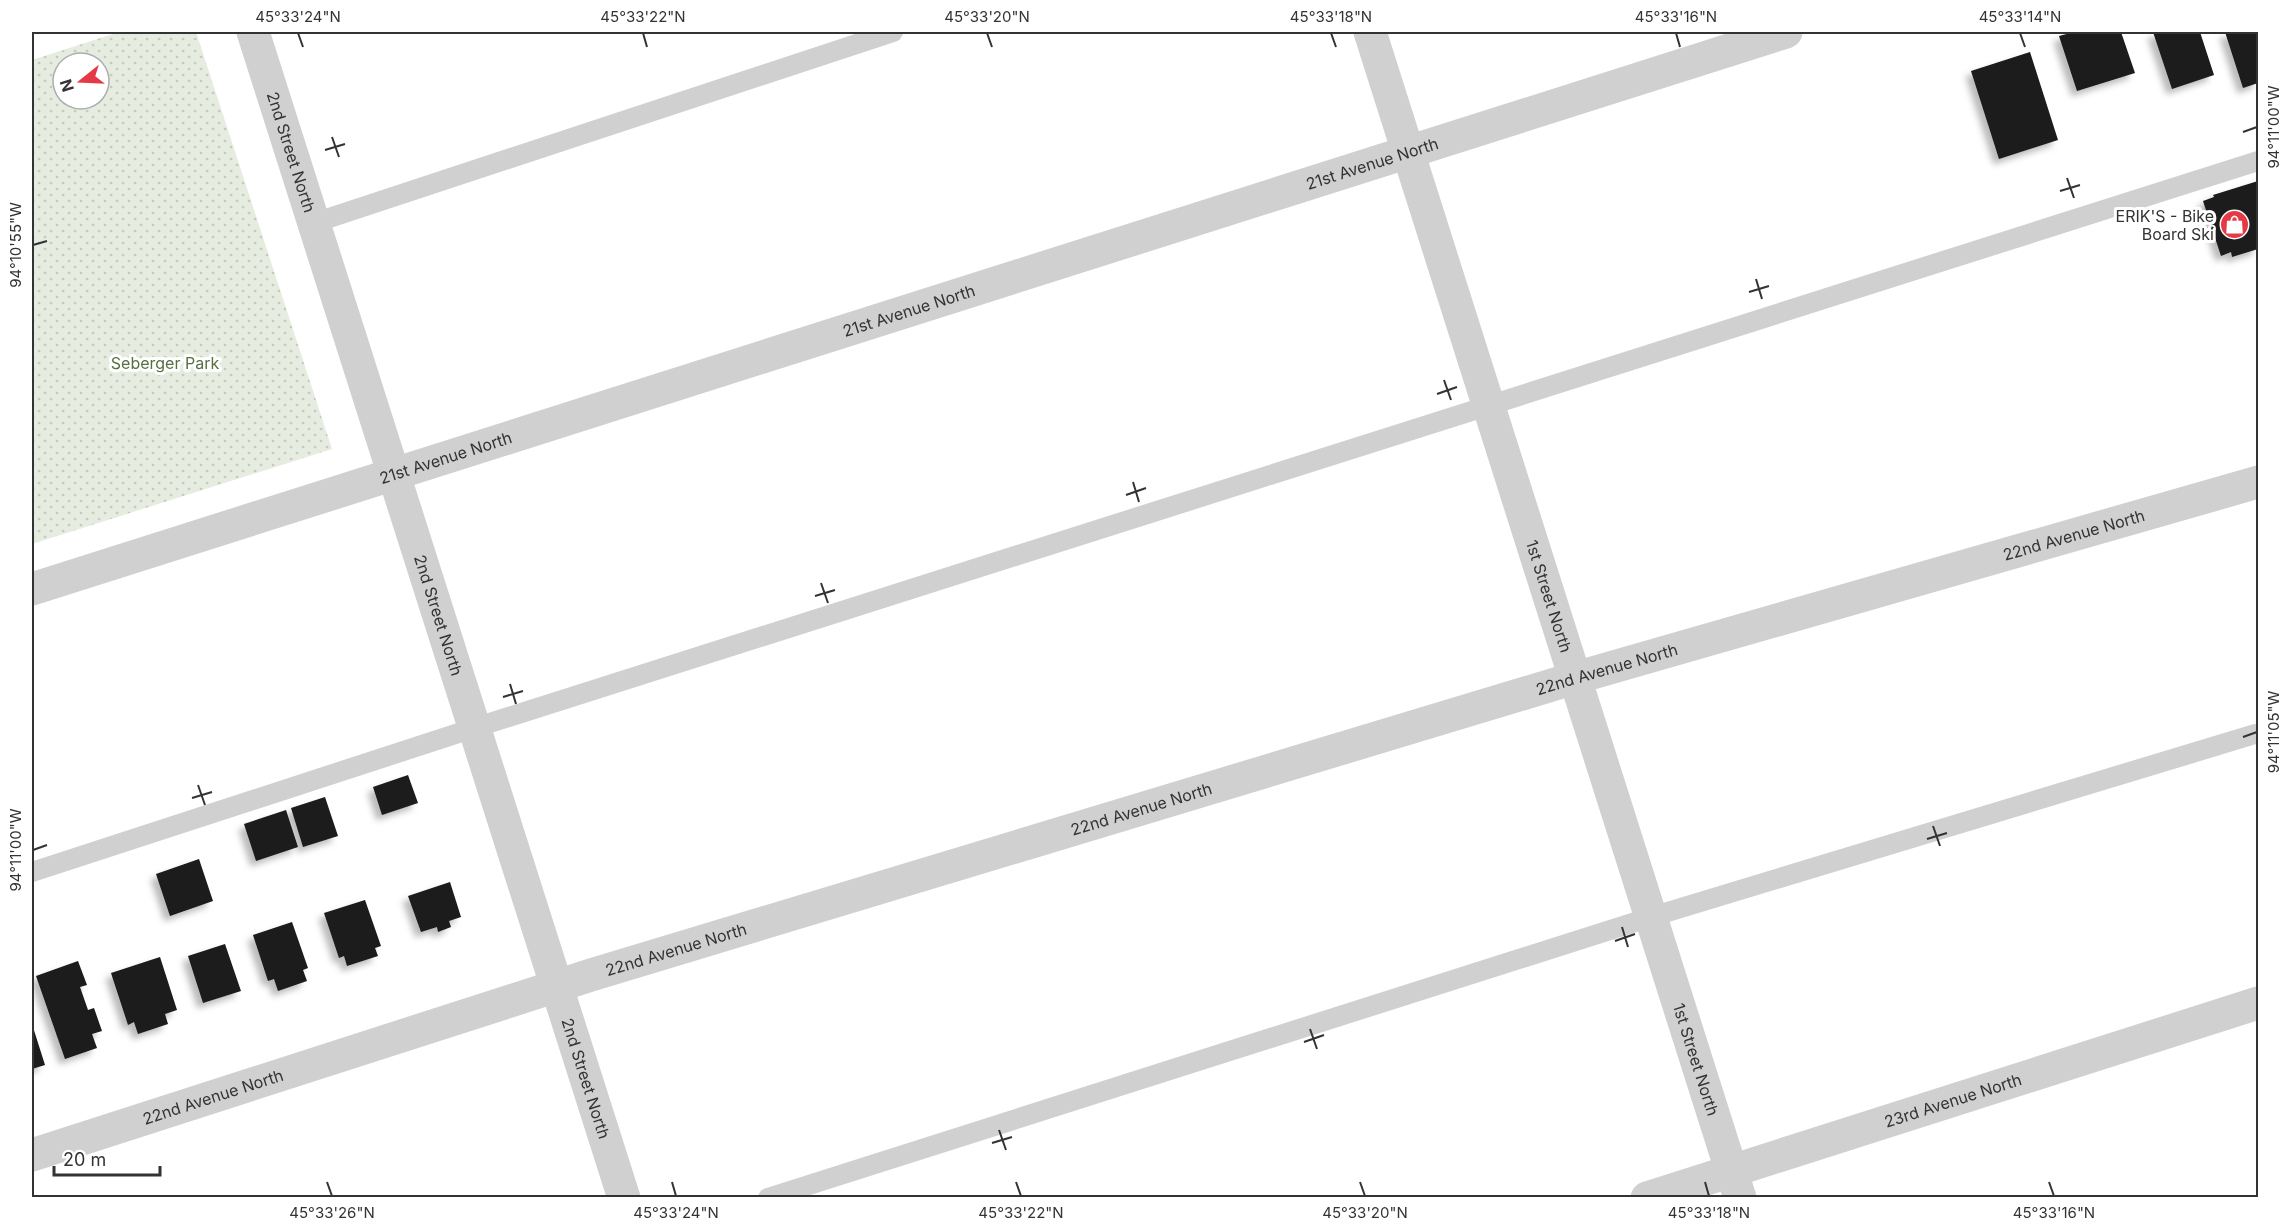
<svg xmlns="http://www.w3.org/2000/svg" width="2290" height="1229" font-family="Inter,sans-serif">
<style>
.park{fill:url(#park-dots);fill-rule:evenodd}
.building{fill:#1a1a1a;filter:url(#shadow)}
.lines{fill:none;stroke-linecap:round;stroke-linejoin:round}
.lane{stroke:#d0d0d0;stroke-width:20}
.street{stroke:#d0d0d0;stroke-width:33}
.ticks{fill:none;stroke:#333;stroke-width:2}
.labels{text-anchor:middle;stroke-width:6;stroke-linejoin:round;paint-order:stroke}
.street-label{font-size:16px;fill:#333;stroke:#fff}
.poi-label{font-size:16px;fill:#333;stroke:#fff;text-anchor:end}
.park-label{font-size:16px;fill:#56703f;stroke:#fff}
.neatline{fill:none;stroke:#333;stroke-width:2}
.ticks-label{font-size:15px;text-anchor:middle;fill:#333}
</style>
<defs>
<pattern id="park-dots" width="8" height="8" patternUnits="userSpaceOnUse" patternTransform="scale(1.5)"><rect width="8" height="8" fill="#e6ecdf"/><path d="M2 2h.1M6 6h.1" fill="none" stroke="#c6cbc0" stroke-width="1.8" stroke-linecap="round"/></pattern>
<filter id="shadow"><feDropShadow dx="-5.5" dy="5.5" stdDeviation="3" flood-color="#0004"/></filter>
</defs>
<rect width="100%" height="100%" fill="#fff"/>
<path class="park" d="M119,32H196L332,449L32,544V60ZM63,63H99V99H63Z"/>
<path class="building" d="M2074,32H2121L2135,73L2077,91L2059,36Z
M2153,32H2200L2214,75L2172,89Z
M2225,32H2258V55L2256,56L2258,65V83L2243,88Z
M2030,52L2058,140L1999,159L1971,71Z
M2258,181V249L2232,257L2231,252L2221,256L2203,201L2214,197L2213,195Z
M408,775L418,803L382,815L373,787Z
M325,797L338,836L303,847L291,808Z
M286,810L298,847L256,861L244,824Z
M199,859L213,901L170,916L156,874Z
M450,882L461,917L449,921L451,927L438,932L437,927L421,932L408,896Z
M365,900L381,946L375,948L378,956L347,966L344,956L339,958L324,913Z
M292,922L308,968L303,970L307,981L278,991L274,979L268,981L253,935Z
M225,944L241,991L203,1003L188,956Z
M160,957L177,1010L165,1014L168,1024L138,1034L134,1022L128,1025L111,973Z
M78,961L87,985L80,987L88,1010L94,1008L102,1031L92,1034L97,1048L65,1059L36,976Z
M32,1024L45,1065L32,1069Z"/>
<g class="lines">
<path class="lane" d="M314,223L893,32
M32,872L474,728L2258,161
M768,1198L1651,917L2255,734"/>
<g class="street">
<path id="s1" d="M253,32L624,1198"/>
<path id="s2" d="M1370,32L1740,1198"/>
<path id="s3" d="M32,589L1786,32"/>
<path id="s4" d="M32,1155L591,975L1575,678L2258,482"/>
<path id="s5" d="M1647,1198L2258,1003"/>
</g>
</g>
<path class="ticks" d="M298,33L303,47M643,33L647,47M987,33L992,47M1331,33L1336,47M1676,33L1680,47M2020,33L2025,47M2243,132L2257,127M332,137L339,157M325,150L345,144M2067,178L2074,198M2060,191L2080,185M33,245L47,241M1756,279L1762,299M1749,292L1769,286M1444,380L1451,400M1437,394L1457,387M1133,482L1139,502M1126,495L1146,488M821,583L828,603M815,596L835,590M510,684L516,704M503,697L523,691M2243,737L2257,732M198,785L205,805M192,798L212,792M1933,826L1940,846M1927,839L1947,833M33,850L47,845M1622,927L1628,947M1615,941L1635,934M1310,1029L1317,1049M1304,1042L1324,1035M999,1130L1006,1150M992,1143L1012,1137M327,1182L332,1196M672,1182L676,1196M1016,1182L1021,1196M1360,1182L1365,1196M1705,1182L1709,1196M2049,1182L2054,1196"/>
<defs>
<symbol id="shop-disc" viewBox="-11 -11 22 22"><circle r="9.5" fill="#e63946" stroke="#fff"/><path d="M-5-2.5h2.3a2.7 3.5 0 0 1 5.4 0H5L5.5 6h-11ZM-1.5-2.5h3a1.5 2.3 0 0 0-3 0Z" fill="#fff"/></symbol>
</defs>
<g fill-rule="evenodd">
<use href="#shop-disc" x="2218" y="208" width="33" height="33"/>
</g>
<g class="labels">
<g class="street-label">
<text dy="6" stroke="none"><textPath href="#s1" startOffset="126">2nd Street North</textPath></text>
<text dy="6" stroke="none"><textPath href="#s3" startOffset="1406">21st Avenue North</textPath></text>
<text dy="6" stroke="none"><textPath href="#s3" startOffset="920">21st Avenue North</textPath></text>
<text dy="6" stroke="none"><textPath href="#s3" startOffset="434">21st Avenue North</textPath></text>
<text dy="6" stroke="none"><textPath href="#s4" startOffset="2134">22nd Avenue North</textPath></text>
<text dy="6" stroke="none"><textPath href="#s2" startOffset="592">1st Street North</textPath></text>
<text dy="6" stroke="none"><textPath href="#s1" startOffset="612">2nd Street North</textPath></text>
<text dy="6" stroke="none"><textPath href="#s4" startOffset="1648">22nd Avenue North</textPath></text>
<text dy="6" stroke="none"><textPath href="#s4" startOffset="1162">22nd Avenue North</textPath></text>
<text dy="6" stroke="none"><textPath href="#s4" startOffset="676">22nd Avenue North</textPath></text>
<text dy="6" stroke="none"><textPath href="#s2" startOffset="1078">1st Street North</textPath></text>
<text dy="6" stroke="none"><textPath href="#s1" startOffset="1098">2nd Street North</textPath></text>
<text dy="6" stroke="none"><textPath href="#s4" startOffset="190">22nd Avenue North</textPath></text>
<text dy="6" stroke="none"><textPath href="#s5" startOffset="321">23rd Avenue North</textPath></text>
</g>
<g class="poi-label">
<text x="2214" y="222">ERIK'S - Bike<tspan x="2214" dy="18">Board Ski</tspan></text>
</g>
<g class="park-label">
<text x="165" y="369">Seberger Park</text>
</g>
</g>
<rect width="2290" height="1229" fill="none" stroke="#ffffff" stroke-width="66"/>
<g transform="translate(81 81) rotate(252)"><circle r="28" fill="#ffffff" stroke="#adadad" stroke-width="1.5"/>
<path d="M0-4.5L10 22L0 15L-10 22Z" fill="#e63946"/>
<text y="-9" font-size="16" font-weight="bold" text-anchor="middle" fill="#333333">N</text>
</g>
<path d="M54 1166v9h106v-9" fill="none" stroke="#333333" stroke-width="3"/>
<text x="63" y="1166" font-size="18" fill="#333333" stroke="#ffffff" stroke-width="4.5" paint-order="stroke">20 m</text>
<rect x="33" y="33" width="2224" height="1163" class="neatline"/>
<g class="ticks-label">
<text x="298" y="22">45°33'24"N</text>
<text x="643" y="22">45°33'22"N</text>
<text x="987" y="22">45°33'20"N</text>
<text x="1331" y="22">45°33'18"N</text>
<text x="1676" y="22">45°33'16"N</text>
<text x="2020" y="22">45°33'14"N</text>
<text transform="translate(2274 127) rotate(-90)" y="5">94°11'00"W</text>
<text transform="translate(16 245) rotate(-90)" y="5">94°10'55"W</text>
<text transform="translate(2274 732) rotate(-90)" y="5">94°11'05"W</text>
<text transform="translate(16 850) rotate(-90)" y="5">94°11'00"W</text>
<text x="332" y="1218">45°33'26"N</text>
<text x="676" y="1218">45°33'24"N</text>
<text x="1021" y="1218">45°33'22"N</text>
<text x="1365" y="1218">45°33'20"N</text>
<text x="1709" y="1218">45°33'18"N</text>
<text x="2054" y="1218">45°33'16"N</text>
</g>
</svg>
